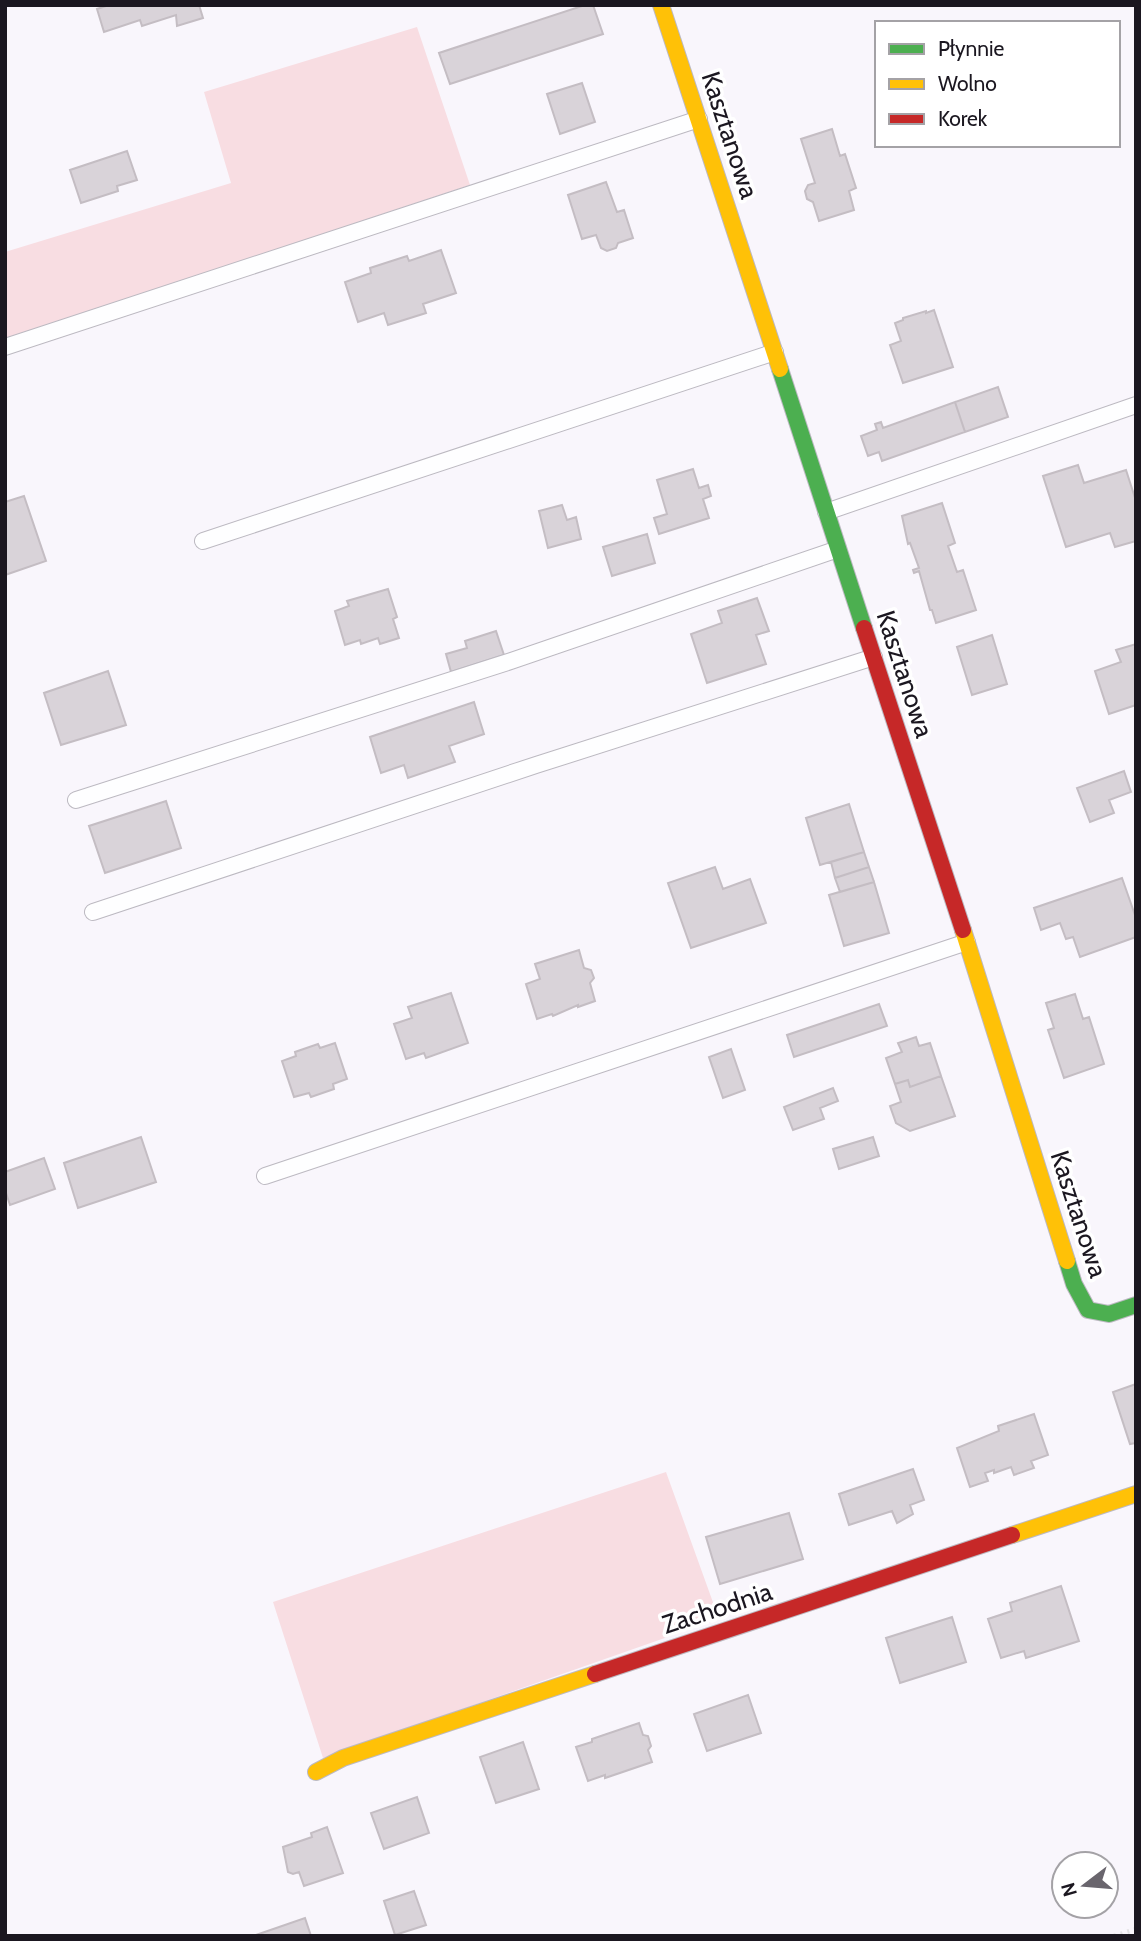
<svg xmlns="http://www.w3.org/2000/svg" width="1141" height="1941" font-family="Cabin,sans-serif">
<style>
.green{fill:#f8dde2}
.building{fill:#d9d3d9;stroke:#c4bdc3;stroke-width:2}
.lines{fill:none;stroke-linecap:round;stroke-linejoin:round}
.lane-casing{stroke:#bcb9c1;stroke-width:18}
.fast-casing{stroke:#bcb9c1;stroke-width:18}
.slow-casing{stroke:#bcb9c1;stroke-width:18}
.jam-casing{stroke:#bcb9c1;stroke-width:18}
.path{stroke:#e3e2e4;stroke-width:4.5;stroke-dasharray:2 5;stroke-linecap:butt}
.lane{stroke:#fefeff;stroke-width:16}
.fast{stroke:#4caf50;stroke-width:16}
.slow{stroke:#ffc107;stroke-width:16}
.jam{stroke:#c62828;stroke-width:16}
.labels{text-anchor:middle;stroke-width:7;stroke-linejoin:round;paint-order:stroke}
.street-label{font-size:26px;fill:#1b1720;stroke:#fff}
</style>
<rect width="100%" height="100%" fill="#f9f6fc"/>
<path class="green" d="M417,27L470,185L5,339V252L231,183L204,92Z
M666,1472L719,1619L323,1758L273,1602Z"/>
<path class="building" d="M109,5H199L203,18L177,26L176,15L142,26L140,20L104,32L97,9Z
M585,5H593L603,34L450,84L439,53Z
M582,83L595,122L560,134L547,94Z
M832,129L840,156L845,154L856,188L849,191L854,210L819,221L813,202L807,199L805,191L808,185L815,183L801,139Z
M127,151L137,180L117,186L118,191L81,203L70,170Z
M606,182L617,212L624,210L633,238L618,243L616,248L607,251L601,248L596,235L582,239L568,195Z
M441,250L456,293L423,304L426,313L388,325L384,313L358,322L345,282L371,273L370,268L407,256L409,261Z
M934,310L953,367L903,383L890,345L901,341L895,323L903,320V318L926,311V313Z
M998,387L1008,417L965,432L955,402Z
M955,402L965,432L882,461L879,452L868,456L861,436L877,430L875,424L881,422L883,428Z
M1078,465L1084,483L1126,470L1136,501V541L1115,547L1110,533L1066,547L1043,476Z
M693,469L699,488L708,485L711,496L703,499L709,518L659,534L654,518L667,514L657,480Z
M24,496L46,561L5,575V502Z
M942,503L955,543L948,546L957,572L963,570L976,610L936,623L932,610H930L919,571L914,573L913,570L919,568L910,543L908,544L902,516Z
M562,505L567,520L576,517L581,539L548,548L539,511Z
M647,534L655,563L612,576L603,547Z
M388,589L397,617L393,619L399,638L380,644L378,638L361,644L360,640L345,645L335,611L349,606L347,601Z
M757,598L769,631L756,635L766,664L707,683L691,634L722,623L718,611Z
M496,631L504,655L451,672L446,654L467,648L465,641Z
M992,635L1007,684L972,695L957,647Z
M1136,644V705L1109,714L1095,671L1121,662L1116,650Z
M108,671L126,725L61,745L44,693Z
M474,702L484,734L449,746L455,762L408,778L404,765L381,773L370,737Z
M1124,771L1131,792L1109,800L1114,813L1090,822L1077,788Z
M166,801L181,848L105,873L89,826Z
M849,804L864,852L820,865L806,818Z
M864,852L869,867L835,878L831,862Z
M715,867L723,889L750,879L766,923L691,948L668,883Z
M869,867L874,882L840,892L835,878Z
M1122,878L1136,918V937L1080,957L1073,937L1066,939L1060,923L1041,930L1034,908Z
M874,882L889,933L844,946L829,895Z
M579,950L584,968L591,970L594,978L590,983L595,1001L578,1007V1005L553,1016L552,1014L537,1019L526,984L540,979L535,964Z
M451,993L468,1043L426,1058L424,1053L406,1059L394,1024L412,1018L408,1007Z
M1075,994L1083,1019L1089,1017L1104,1064L1064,1078L1048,1030L1054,1028L1046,1003Z
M879,1004L887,1026L794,1057L787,1035Z
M916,1037L919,1046L930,1043L941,1076L910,1087L908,1080L895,1084L886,1058L902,1052L898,1043Z
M335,1043L347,1079L333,1084L334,1089L311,1097L309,1093L294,1097L282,1061L296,1056L295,1052L318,1044L320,1048Z
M731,1049L745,1090L723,1098L709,1057Z
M941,1076L955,1116L910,1131L896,1123L890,1106L901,1102L895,1084L908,1080L910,1087Z
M833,1088L838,1101L820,1108L824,1119L793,1130L784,1107Z
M141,1137L156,1182L78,1208L64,1163Z
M873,1137L879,1156L839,1169L833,1149Z
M44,1158L55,1189L10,1205L5,1190V1172Z
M1136,1384V1443L1130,1444L1113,1392Z
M1034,1414L1048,1455L1031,1461L1034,1468L1014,1475L1011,1467L994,1473V1470L985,1473L988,1481L970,1487L957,1448L999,1431L998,1426Z
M913,1469L924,1500L910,1505L913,1514L897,1523L892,1511L849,1525L839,1494Z
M789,1513L803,1559L720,1584L706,1537Z
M1061,1586L1079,1641L1026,1658L1024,1651L1001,1658L988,1619L1012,1611L1010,1603Z
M952,1617L966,1662L900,1683L886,1638Z
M748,1695L761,1733L707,1751L694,1714Z
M639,1723L643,1735L648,1736L651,1746L648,1750L652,1762L605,1778V1775L588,1781L576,1747L592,1742V1739Z
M523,1742L539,1789L496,1803L480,1757Z
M417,1797L429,1833L384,1849L371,1813Z
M327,1827L343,1873L304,1886L299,1872L293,1874L288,1872L283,1847L312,1837L311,1833Z
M414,1891L426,1925L395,1935L384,1901Z
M305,1918L311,1936H257L256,1935Z"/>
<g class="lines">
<defs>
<path id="lane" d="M5,347L699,119
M826,512L1136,405
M203,541L775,352
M76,800L511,661L838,549
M93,912L536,765L874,657
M265,1176L967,942"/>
<path id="fast" d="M780,369L864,628
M1067,1261L1074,1284L1088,1310L1109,1314L1136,1305"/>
<path id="slow" d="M661,5L780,369
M963,930L1067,1261
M1012,1535L1136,1494
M316,1772L343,1758L595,1674"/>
<path id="jam" d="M864,628L963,930
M595,1674L1012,1535"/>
</defs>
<use href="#lane" class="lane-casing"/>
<use href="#fast" class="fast-casing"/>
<use href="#slow" class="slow-casing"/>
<use href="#jam" class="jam-casing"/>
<path class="path" d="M1114,1936L1136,1929"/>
<use href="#lane" class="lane"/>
<use href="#fast" class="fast"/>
<use href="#slow" class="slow"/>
<use href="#jam" class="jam"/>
</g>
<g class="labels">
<g class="street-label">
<text transform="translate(730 135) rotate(72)" y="9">Kasztanowa</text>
<text transform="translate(905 674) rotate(72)" y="9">Kasztanowa</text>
<text transform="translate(1079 1214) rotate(72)" y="9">Kasztanowa</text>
<text transform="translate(717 1608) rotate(-18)" y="9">Zachodnia</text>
</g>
</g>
<rect width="1141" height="1941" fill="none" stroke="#1b1720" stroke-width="14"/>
<rect x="875" y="21" width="245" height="126" fill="#ffffff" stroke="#a4a2a6" stroke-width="2"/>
<rect x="889" y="44" width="35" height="10" fill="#4caf50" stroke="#a4a2a6" stroke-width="2"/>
<text x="938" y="56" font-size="21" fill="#1b1720">Płynnie</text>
<rect x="889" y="79" width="35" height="10" fill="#ffc107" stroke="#a4a2a6" stroke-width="2"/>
<text x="938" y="91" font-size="21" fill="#1b1720">Wolno</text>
<rect x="889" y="114" width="35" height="10" fill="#c62828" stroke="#a4a2a6" stroke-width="2"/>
<text x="938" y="126" font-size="21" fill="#1b1720">Korek</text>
<g transform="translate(1085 1885) rotate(254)"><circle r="33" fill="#ffffff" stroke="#a4a2a6" stroke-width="2"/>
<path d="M0-5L12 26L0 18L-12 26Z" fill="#69656d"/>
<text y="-10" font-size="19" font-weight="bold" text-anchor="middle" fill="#1b1720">N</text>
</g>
</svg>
